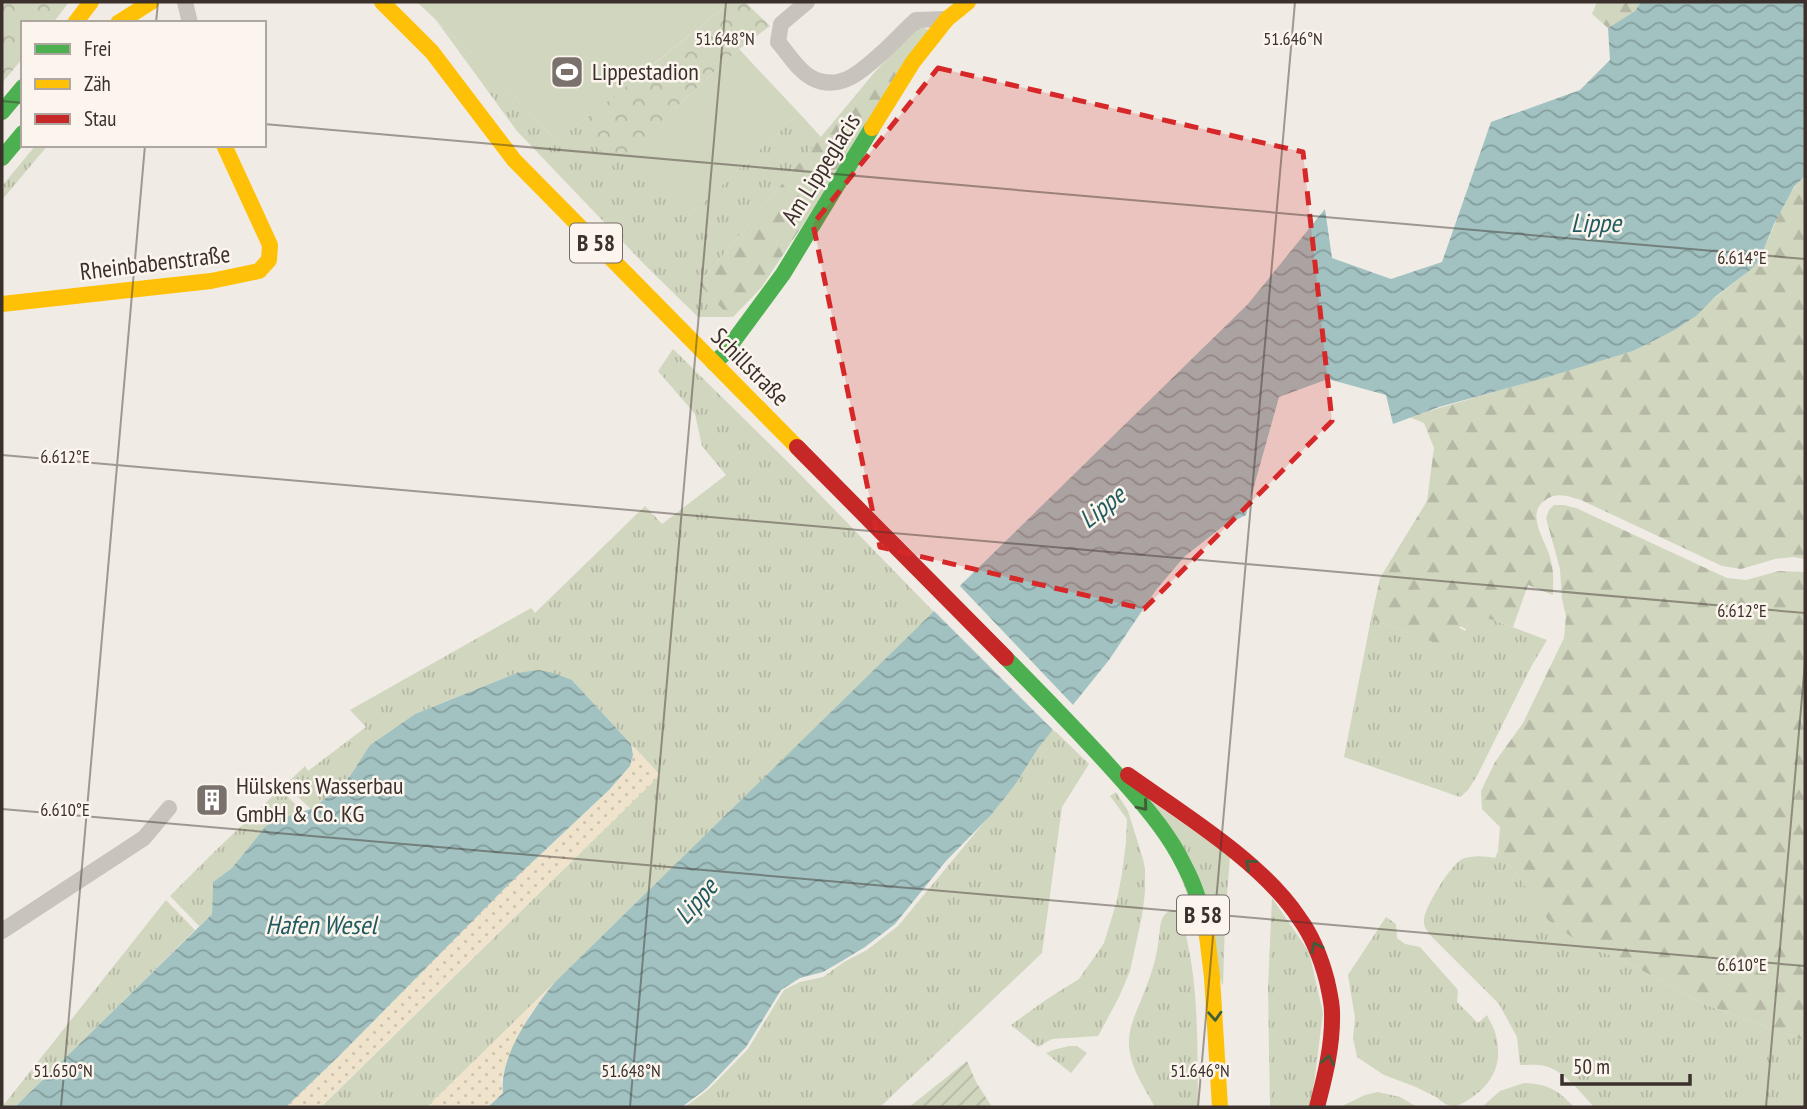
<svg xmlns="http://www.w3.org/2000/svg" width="1807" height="1109" font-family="'PT Sans Narrow',sans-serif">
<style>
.grass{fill:url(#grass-tufts)}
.forest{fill:url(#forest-firs)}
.sand{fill:url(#sand-dots)}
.park{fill:url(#park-crowns)}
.garden{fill:url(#garden-furrows)}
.pitch{fill:#d1d6bf}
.water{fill:url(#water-waves)}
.pier{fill:#f0ebe5}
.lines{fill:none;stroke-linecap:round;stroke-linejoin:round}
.street{stroke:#c9c3be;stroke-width:16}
.fast{stroke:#4caf50;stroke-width:16}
.slow{stroke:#ffc107;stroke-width:16}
.jam{stroke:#c62828;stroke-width:16}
.oneway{stroke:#415c38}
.marked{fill:#d62828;fill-opacity:0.2;stroke:#d62828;stroke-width:5;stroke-dasharray:14 9;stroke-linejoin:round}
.ticks{fill:none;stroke:#3b302b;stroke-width:2;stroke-opacity:0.45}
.labels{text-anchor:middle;stroke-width:5;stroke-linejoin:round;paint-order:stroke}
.shield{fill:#fbf5ee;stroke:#756b66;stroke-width:2}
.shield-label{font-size:23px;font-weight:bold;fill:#3b302b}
.poi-label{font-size:24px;fill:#3b302b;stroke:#fbf5ee;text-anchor:start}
.street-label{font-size:24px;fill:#3b302b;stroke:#fbf5ee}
.water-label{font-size:26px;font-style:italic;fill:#1f5a5e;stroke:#fbf5ee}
.ticks-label{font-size:18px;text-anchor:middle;fill:#3b302b;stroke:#fbf5ee;stroke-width:5;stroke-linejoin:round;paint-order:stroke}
</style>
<defs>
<pattern id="grass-tufts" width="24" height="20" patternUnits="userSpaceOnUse" patternTransform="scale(1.75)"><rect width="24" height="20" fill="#d1d6bf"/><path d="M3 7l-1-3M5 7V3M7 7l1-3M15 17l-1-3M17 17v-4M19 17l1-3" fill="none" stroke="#b4b8a4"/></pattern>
<pattern id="forest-firs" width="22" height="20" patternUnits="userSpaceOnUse" patternTransform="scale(1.75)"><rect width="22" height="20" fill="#d1d6bf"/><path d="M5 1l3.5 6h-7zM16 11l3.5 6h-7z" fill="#b4b8a4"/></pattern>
<pattern id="sand-dots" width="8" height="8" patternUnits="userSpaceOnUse" patternTransform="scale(1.75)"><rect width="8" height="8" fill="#efe3cc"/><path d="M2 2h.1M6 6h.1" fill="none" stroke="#cec3af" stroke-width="1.8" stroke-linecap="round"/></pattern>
<pattern id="park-crowns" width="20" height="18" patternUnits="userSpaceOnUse" patternTransform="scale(1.75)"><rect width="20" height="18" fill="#d1d6bf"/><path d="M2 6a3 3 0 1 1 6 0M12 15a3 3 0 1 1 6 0" fill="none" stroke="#b4b8a4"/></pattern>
<pattern id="garden-furrows" width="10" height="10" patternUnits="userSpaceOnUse" patternTransform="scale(1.75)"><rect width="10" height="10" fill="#d1d6bf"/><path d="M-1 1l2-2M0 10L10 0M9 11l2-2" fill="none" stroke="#b4b8a4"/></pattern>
<pattern id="water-waves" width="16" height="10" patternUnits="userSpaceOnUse" patternTransform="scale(1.75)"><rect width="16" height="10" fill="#a1c2c1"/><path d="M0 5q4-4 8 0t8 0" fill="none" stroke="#849e9d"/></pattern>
</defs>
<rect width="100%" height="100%" fill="#f0ebe5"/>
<path class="grass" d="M436,20L489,70L557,141L642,73L674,109L688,217L799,113L821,137L699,284L727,314L733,317H698L644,264L517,131Z
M36,145H48L2,200V186Z
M673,349L792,466L934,612L427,1107H321L660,775L572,680L517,673L415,714L370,745L350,776L333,793L311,809L285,785L305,766L308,771L366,727L350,710L531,608L535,613L645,506L662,524L726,475L702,446L695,414L658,371Z
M1475,613L1547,640L1531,667L1477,776L1468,790L1460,797L1344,757L1371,619L1447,647L1458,627L1465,631Z
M1053,729L1089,764L1062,807L1042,953L880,1107H685L709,1089L748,1049L784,990L800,982L823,977L844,962L867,950L898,926L1015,785L1039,747Z
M280,789L303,812L269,822L232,868L213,882L212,914L199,926L170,896L211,855Z
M1116,792L1128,811L1143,859L1145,869V892L1142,916L1130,971L1119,997L1098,1036L1052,1039L1038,1047L1011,1025L1047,999L1079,979L1104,943L1116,904L1122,874L1126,842L1127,819L1110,796Z
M1151,801L1230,856L1225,921L1223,986Z
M1498,851L1520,879L1583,945L1619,958L1702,1003L1805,1041V1107H1594C1581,1093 1566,1073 1548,1067C1540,1064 1528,1065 1520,1065L1517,1037L1499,1004L1429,934C1426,929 1423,925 1424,919C1426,905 1450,866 1462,859C1472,855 1485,856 1495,858Z
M1272,898L1309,952L1323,1013L1311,1107H1270L1268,988Z
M166,900L195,930L15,1107H2Z
M1172,910L1179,911C1200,974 1197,1041 1198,1107H1155C1145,1089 1131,1069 1129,1047C1128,1027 1136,1013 1143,995C1151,976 1157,957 1159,937C1161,925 1159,915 1172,910Z
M1386,917L1396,924L1397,938L1405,944L1420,947L1458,990L1457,1002L1478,1023L1487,1015C1490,1022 1495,1029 1496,1036C1505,1071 1485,1093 1455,1107L1445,1104L1436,1097L1416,1087L1384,1075L1357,1057L1353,1038L1355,1018L1348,975Z
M1069,1046H1077L1087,1053L1071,1073L1046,1053L1053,1050Z
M1524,1083C1548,1084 1558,1090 1574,1107H1482L1500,1091Z
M1378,1092L1400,1097L1417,1107H1343L1344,1105L1365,1095Z"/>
<path class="forest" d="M1597,2H1641L1635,11L1608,28L1592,14Z
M918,25L931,31L761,288L733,317L727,314L699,284L874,73Z
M1805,176V559L1793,557L1775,559L1741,569L1722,566L1581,500C1568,496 1556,491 1544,501C1525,516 1547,542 1551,561C1554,572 1553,584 1553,595L1528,585L1513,627L1475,614L1466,629L1460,626L1449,648L1371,619L1380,578L1427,501L1434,448L1424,423L1409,417L1633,351L1673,331L1749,271C1761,258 1766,244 1773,228C1781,209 1790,190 1805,176Z
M1554,505H1564L1576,508L1727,578L1746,580L1779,571L1805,572V1041L1702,1003L1619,958L1583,945L1548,920L1520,879L1498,851L1500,827L1482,809L1481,791L1495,762L1523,723L1564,638L1566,616L1562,599L1560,569L1546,518L1549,510Z"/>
<path class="sand" d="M631,744L660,775L320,1107H286L342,1053L509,884L609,790L630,766L633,755Z
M554,983L528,1017L501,1079L503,1093L488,1107H427Z"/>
<path class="park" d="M2,2H69L53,23H23V58L2,83Z
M731,2H745L770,26L739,49L613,166L578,125Z"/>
<path class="garden" d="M967,1061L976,1082L992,1107H909Z"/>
<path class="pitch" d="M417,2H731L557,141L489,70Z
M739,49L799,113L688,217L628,152Z"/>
<path class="water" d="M1641,2H1805V176L1794,187L1774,224L1759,261L1749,271L1715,297L1696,316L1673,331L1633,351L1541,379L1439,407L1393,424L1386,395L1328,379L1279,397L1246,515L1222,527L1184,557L1156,590L1109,660L1039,747L1015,785L990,816L946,861L895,924L865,947L842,961L823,972L800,978L781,990L746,1047L707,1088L682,1107H488L503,1093C499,1056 532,1011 554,983L1248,304L1325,209L1332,258L1391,279L1442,262L1491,122L1580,90L1610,60L1608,28L1635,11Z
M539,670L553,673L572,680L631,744L633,755L630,766L609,790L509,884L342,1053L286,1107H15L212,914L213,882L232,868L269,822L311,809L333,793L350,776L370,745L415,714L517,673Z"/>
<path class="pier" d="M958,584L1075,707L1055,732L932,609Z"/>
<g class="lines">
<path class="street" d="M185,2L190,23
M807,2L781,24L778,42C788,53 798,71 812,78C841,93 864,69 884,51C895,41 905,30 916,20L947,19
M2,931L144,838L169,808"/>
<path class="fast" d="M2,112L23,87
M2,158L23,133
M714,363L724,354L783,274L872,128
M1006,658C1047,700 1089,742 1128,787C1149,811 1170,836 1184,865C1196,887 1203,911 1207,936"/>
<path class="slow" d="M382,2L432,52L514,160L797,447
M75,23L91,2
M118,23L151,2
M872,128L913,62L947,19L968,2
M2,304L211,281L259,271L269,260L270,245L224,145
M1207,936L1212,977L1220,1107"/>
<path class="jam" d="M797,447L1006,658
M1128,775C1183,814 1262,862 1299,918C1313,937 1321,958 1327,981C1329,991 1332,1002 1332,1012C1333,1045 1325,1076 1317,1107"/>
</g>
<defs><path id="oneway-chevron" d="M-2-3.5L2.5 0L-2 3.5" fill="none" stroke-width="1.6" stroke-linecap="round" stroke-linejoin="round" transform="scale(1.75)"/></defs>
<g class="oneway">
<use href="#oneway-chevron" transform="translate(1143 806) rotate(50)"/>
<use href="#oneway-chevron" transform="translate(1250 864) rotate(-139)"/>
<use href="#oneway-chevron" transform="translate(1316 947) rotate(-115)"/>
<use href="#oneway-chevron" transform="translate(1215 1016) rotate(87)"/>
<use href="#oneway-chevron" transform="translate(1328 1060) rotate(-80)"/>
</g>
<path class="marked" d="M938,68L1303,152L1332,421L1144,609L880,547L813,224Z"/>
<path class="ticks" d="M156,23L158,2M2,101L23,103M264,124L1805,259M2,455L1805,613M2,809L1805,966M61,1107L145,145M630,1107L726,2M1198,1107L1295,2M1766,1107L1805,663"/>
<defs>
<symbol id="stadium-square" viewBox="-11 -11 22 22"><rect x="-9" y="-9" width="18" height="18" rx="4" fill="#7a716c" stroke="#fbf5ee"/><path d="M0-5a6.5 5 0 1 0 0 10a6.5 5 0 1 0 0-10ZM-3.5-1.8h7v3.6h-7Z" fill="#fff"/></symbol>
<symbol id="building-square" viewBox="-11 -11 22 22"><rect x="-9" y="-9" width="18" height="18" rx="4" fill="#7a716c" stroke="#fbf5ee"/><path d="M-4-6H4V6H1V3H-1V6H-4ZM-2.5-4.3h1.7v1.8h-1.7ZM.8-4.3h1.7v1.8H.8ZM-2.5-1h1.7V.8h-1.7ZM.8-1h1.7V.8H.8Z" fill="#fff"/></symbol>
</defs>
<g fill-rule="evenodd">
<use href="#stadium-square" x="548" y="53" width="38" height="38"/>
<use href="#building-square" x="193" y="781" width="38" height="38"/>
</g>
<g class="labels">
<g class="shield">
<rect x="570" y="223.5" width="52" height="39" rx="5"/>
<rect x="1177" y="895.5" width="52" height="39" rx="5"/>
</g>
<g class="shield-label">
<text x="596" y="251">B 58</text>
<text x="1203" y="923">B 58</text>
</g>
<g class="poi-label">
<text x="592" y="80">Lippestadion</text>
<text x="236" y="794">Hülskens Wasserbau<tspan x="236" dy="28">GmbH &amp; Co. KG</tspan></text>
</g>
<g class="street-label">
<text transform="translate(821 169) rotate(-58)" y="8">Am Lippeglacis</text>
<text transform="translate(155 263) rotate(-7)" y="8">Rheinbabenstraße</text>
<text transform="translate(750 367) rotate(45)" y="8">Schillstraße</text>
</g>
<g class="water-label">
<text x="1596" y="232">Lippe</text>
<text transform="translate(1102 507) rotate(-38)" y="9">Lippe</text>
<text transform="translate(696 901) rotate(-49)" y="9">Lippe</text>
<text x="321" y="934">Hafen Wesel</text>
</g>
</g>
<g class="ticks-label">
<text x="725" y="45">51.648°N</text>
<text x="1293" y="45">51.646°N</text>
<text x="1742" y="264">6.614°E</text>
<text x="65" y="463">6.612°E</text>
<text x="1742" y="617">6.612°E</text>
<text x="65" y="816">6.610°E</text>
<text x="1742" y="971">6.610°E</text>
<text x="63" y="1077">51.650°N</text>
<text x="631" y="1077">51.648°N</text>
<text x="1200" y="1077">51.646°N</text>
</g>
<rect width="1807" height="1109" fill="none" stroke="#3b302b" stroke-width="7"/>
<rect x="21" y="21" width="245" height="126" fill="#fbf5ee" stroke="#aea6a0" stroke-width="2"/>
<rect x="35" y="44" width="35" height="10" fill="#4caf50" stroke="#aea6a0" stroke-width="2"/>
<text x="84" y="56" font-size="21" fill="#3b302b">Frei</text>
<rect x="35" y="79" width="35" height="10" fill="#ffc107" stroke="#aea6a0" stroke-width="2"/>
<text x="84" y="91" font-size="21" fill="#3b302b">Zäh</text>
<rect x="35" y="114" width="35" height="10" fill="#c62828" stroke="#aea6a0" stroke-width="2"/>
<text x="84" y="126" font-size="21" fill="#3b302b">Stau</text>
<path d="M1562 1074v10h128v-10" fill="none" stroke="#3b302b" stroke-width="3.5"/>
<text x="1573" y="1074" font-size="21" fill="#3b302b" stroke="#fbf5ee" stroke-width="5" paint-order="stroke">50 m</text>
</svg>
